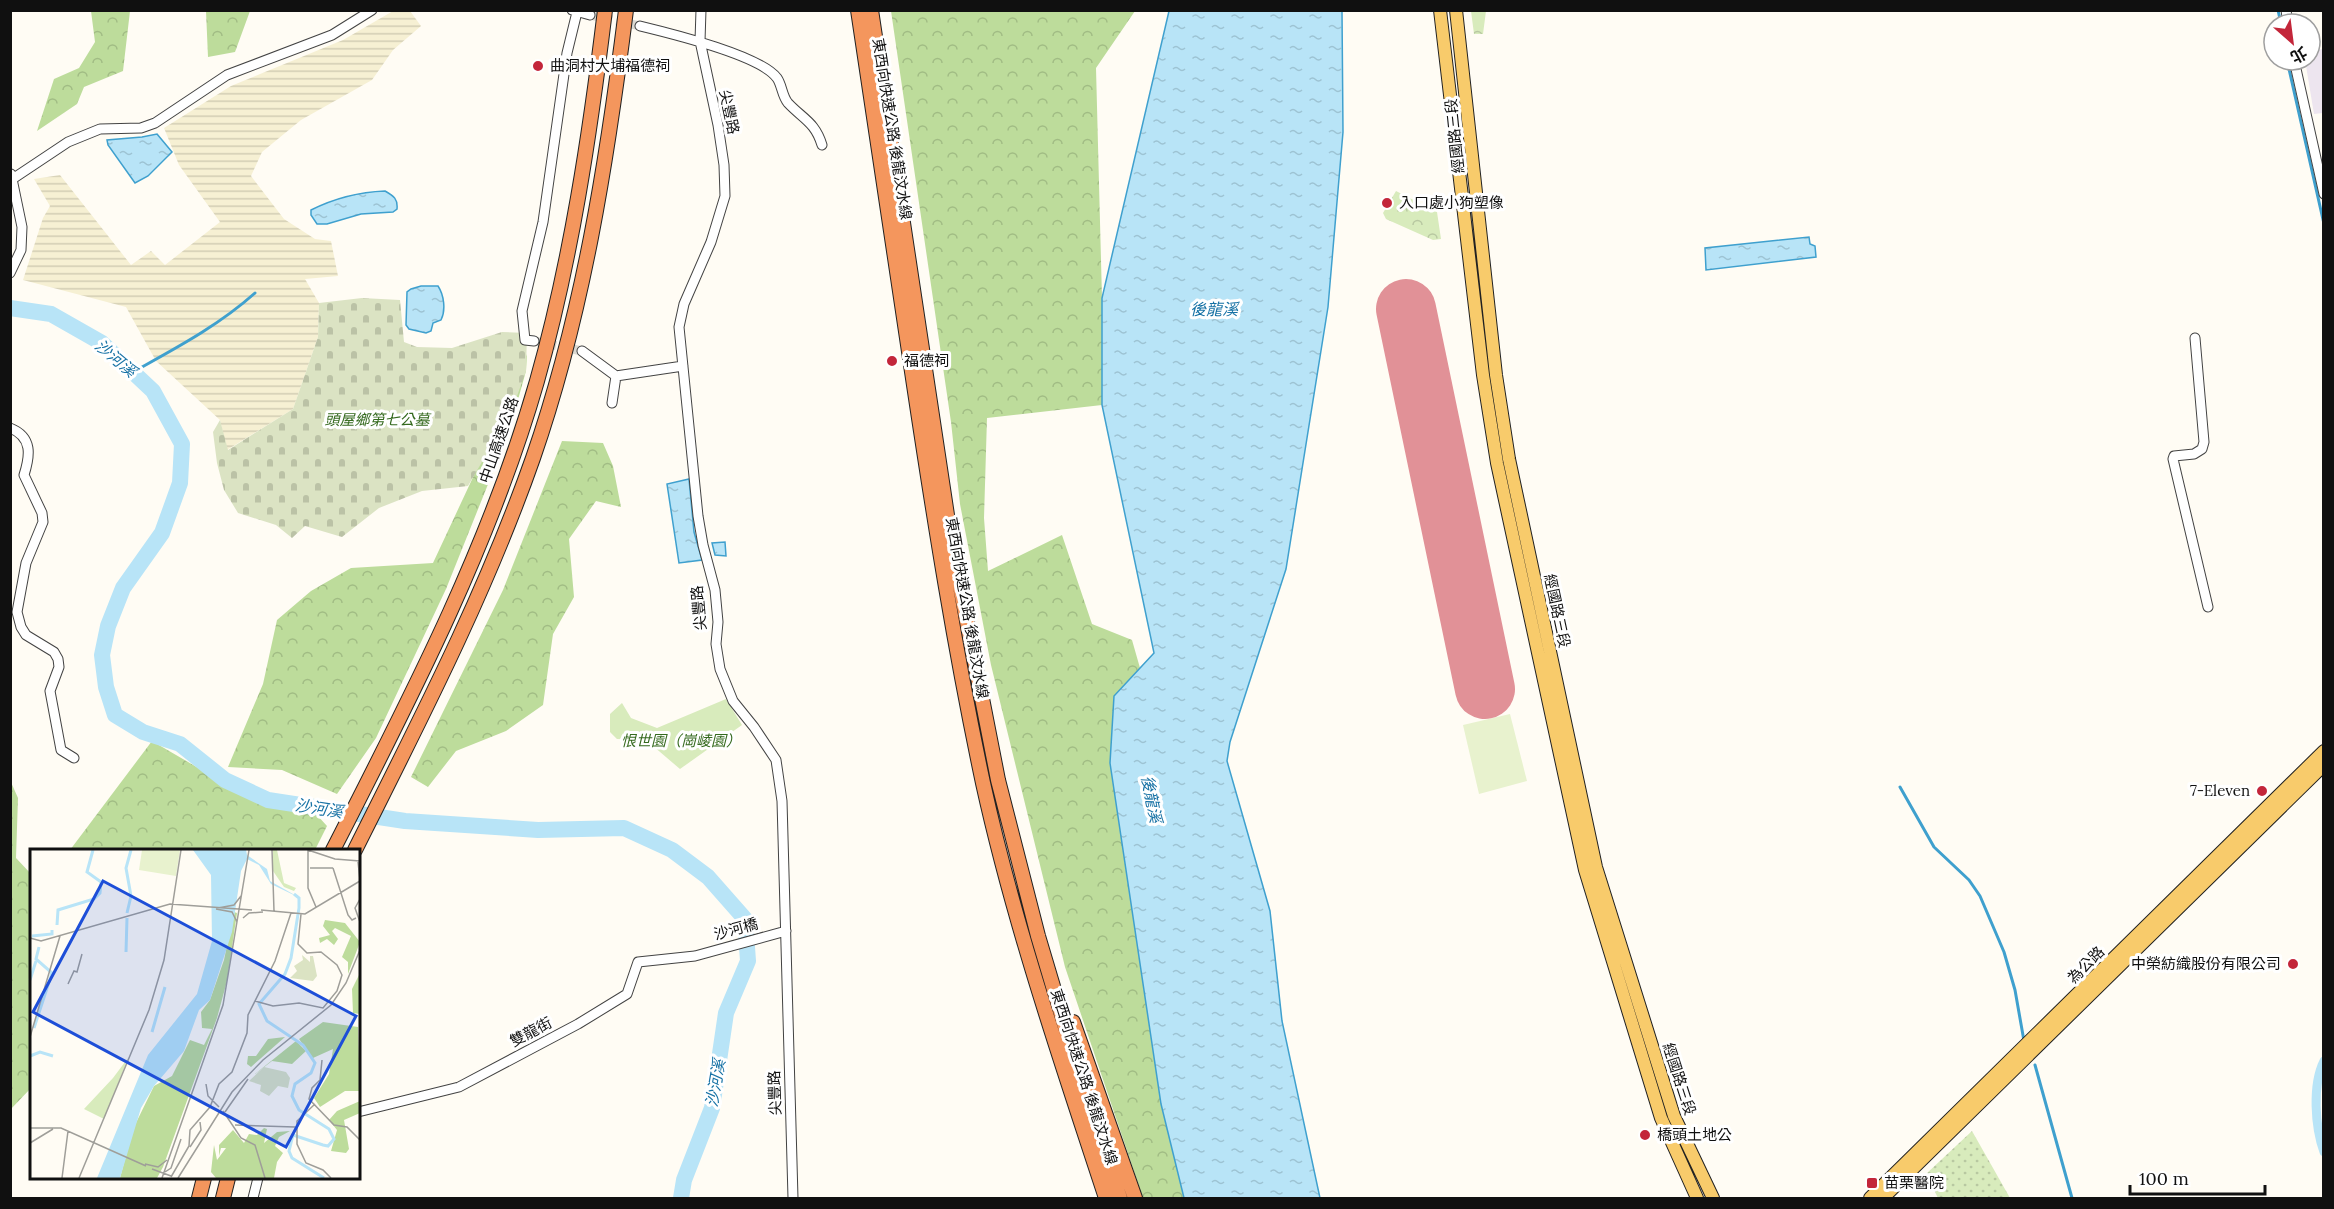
<svg xmlns="http://www.w3.org/2000/svg" width="2334" height="1209" font-family="Lora,'Noto Sans TC',serif">
<style>
.industrial{fill:#ede5ef}
.farmland{fill:url(#farmland-rules)}
.grass{fill:url(#grass-dots)}
.forest{fill:url(#forest-crowns)}
.cemetery{fill:url(#cemetery-stones)}
.park{fill:url(#park-crowns)}
.garden{fill:#d8ebbc}
.pitch{fill:#e8f2ce}
.water{fill:url(#water-ripples);stroke:#3fa0ce;stroke-width:1.5}
.lines{fill:none;stroke-linecap:round;stroke-linejoin:round}
.stream{stroke:#3fa0ce;stroke-width:3}
.canal{stroke:#b8e4f7;stroke-width:9}
.river{stroke:#b8e4f7;stroke-width:16}
.runway{stroke:#e19197;stroke-width:60}
.minor-tunnel{stroke:#dbd9d2;stroke-width:9;stroke-dasharray:9 4.5;stroke-linecap:butt}
.minor-casing{stroke:#434343;stroke-width:11}
.major-casing{stroke:#212121;stroke-width:14}
.highway-casing{stroke:#212121;stroke-width:16}
.minor{stroke:#fff;stroke-width:9}
.major{stroke:#f8cb6b;stroke-width:12}
.highway{stroke:#f4965d;stroke-width:14}
.poi-dot{fill:#c3263a;stroke:#fff;stroke-width:2}
.labels{text-anchor:middle;stroke-width:6;stroke-linejoin:round;paint-order:stroke}
.poi-label{font-size:15px;fill:#101010;stroke:#fff;text-anchor:start}
.street-label{font-size:15px;fill:#101010;stroke:#fff}
.park-label{font-size:15px;font-style:italic;fill:#356a1f;stroke:#fff}
.water-label{font-size:16px;font-style:italic;fill:#1772a5;stroke:#fff}
.inset-river{fill:none;stroke:#b8e4f7;stroke-width:3}
.inset-road{fill:none;stroke:#9f9e99;stroke-width:1.5}
.view{fill:#1d4ed8;fill-opacity:0.15;stroke:#1d4ed8;stroke-width:3}
.inset-edge{fill:none;stroke:#101010;stroke-width:3}
</style>
<defs>
<pattern id="farmland-rules" width="6" height="5" patternUnits="userSpaceOnUse" patternTransform="scale(1.5)"><rect width="6" height="5" fill="#f6f0d3"/><path d="M0 2.5h6" fill="none" stroke="#d2cdb4"/></pattern>
<pattern id="grass-dots" width="8" height="8" patternUnits="userSpaceOnUse" patternTransform="scale(1.5)"><rect width="8" height="8" fill="#d8ebbc"/><path d="M2 2h.1M6 6h.1" fill="none" stroke="#b8c8a1" stroke-width="1.8" stroke-linecap="round"/></pattern>
<pattern id="forest-crowns" width="20" height="18" patternUnits="userSpaceOnUse" patternTransform="scale(1.5)"><rect width="20" height="18" fill="#bddc9b"/><path d="M2 6a3 3 0 1 1 6 0M12 15a3 3 0 1 1 6 0" fill="none" stroke="#a1bc84"/></pattern>
<pattern id="cemetery-stones" width="16" height="16" patternUnits="userSpaceOnUse" patternTransform="scale(1.5)"><rect width="16" height="16" fill="#dbe3c3"/><path d="M2 7V4a2 2 0 0 1 4 0v3zM10 15v-3a2 2 0 0 1 4 0v3z" fill="#bbc2a6"/></pattern>
<pattern id="park-crowns" width="20" height="18" patternUnits="userSpaceOnUse" patternTransform="scale(1.5)"><rect width="20" height="18" fill="#d8ebbc"/><path d="M2 6a3 3 0 1 1 6 0M12 15a3 3 0 1 1 6 0" fill="none" stroke="#b8c8a1"/></pattern>
<pattern id="water-ripples" width="26" height="14" patternUnits="userSpaceOnUse" patternTransform="scale(1.5)"><rect width="26" height="14" fill="#b8e4f7"/><path d="M2 4q2-2 4 0t4 0M15 11q2-2 4 0t4 0" fill="none" stroke="#9dc3d3"/></pattern>
</defs>
<rect width="100%" height="100%" fill="#fffcf4"/>
<path class="industrial" d="M2323,49V113L2314,114L2305,60H2310V51Z"/>
<path class="farmland" d="M393,11H410L421,26L393,50L372,80L301,120L262,152L251,176L284,219L315,239L331,241L338,276L305,279L319,303L318,337L293,409L227,450L220,420L156,361L126,307L23,280L43,218L50,206L34,179L60,175L131,265L151,251L165,265L220,222L179,165L164,128L231,86L343,40Z"/>
<path class="grass" d="M1972,1131L2010,1198H1938L1926,1174Z"/>
<path class="forest" d="M91,11H130L123,71L84,87L77,104L37,131L54,79L79,68L95,42Z
M206,11H250L235,52L208,57Z
M891,11H1135L1096,68L1102,298V405L987,418L984,518L988,571L1062,535L1092,624L1132,640L1140,668L1114,696L1110,763L1161,1104L1184,1198H1143L1065,967L991,665L960,504L951,422Z
M527,354L526,371L509,432L446,589L376,738L337,794L282,770L228,767L263,684L277,620L311,591L351,568L433,563L503,413Z
M562,441L603,443L613,466L621,507L596,501L569,539L574,597L553,634L543,705L506,731L456,751L428,787L411,777L503,590Z
M152,741L255,801L317,815L327,826L315,850H70Z
M10,780L18,798L16,858L32,875L31,1088L11,1109Z"/>
<path class="cemetery" d="M362,298L400,300L404,342L417,347L452,348L502,332L527,333L526,371L512,410L468,486L422,491L379,508L342,537L305,526L292,538L276,525L238,513L224,490L217,463L213,432L220,420L228,450L293,409L318,337L319,303Z"/>
<path class="park" d="M1471,11H1486L1483,34H1474Z
M1396,191L1437,212L1441,239L1433,240L1386,219L1383,213Z"/>
<path class="garden" d="M726,699L742,725L680,769L646,740L617,739L610,732V714L622,703L631,718L657,728Z"/>
<path class="pitch" d="M1510,714L1527,781L1479,794L1463,725Z"/>
<path class="water" d="M1169,11H1342L1343,132L1328,307L1286,569L1230,742L1227,761L1270,911L1282,1021L1320,1198H1184L1161,1104L1110,763L1114,696L1154,653L1102,405V298Z
M157,134L172,152L148,176L135,183L108,145L107,140L142,137Z
M385,191C394,196 398,199 397,209L393,212L361,214L327,224H317L311,215V210C335,198 359,192 385,191Z
M1809,237L1810,244L1815,246L1816,257L1706,270L1705,248Z
M421,286H438C444,295 446,310 441,320L433,323L431,331L426,333L409,329L406,325L407,292L411,289Z
M689,479L694,532L702,560L679,563L667,484Z
M725,542L726,556L715,555L712,543Z"/>
<g class="lines">
<path class="stream" d="M2278,10L2281,24
M2287,60L2324,224
M133,372C176,348 218,326 255,293
M1900,787L1934,847L1969,880L1980,896L2004,952L2015,990L2024,1041
M2035,1065L2072,1198"/>
<path class="canal" d="M2324,1061C2312,1085 2315,1127 2324,1152"/>
<path class="river" d="M10,308L51,314L102,343L153,391L182,444L180,483L162,533L123,588L108,626L102,655L106,687L115,715L143,732L180,744L225,780L268,800L405,821L538,830L624,828L672,850L708,877L745,919L748,961L726,1013L712,1108L684,1180L681,1198"/>
<path class="runway" d="M1406,309L1485,689"/>
<path class="minor-tunnel" d="M590,15L640,26
M534,341L582,351"/>
<defs>
<path id="minor" d="M572,10L590,15
M701,10L700,41L718,125L724,165L725,196L711,242L684,304L679,327L698,516L703,545L715,590L718,622L716,644L720,669L733,701L754,727L776,760L782,801L793,1198
M2286,10L2288,24
M640,26C669,33 760,55 777,78C782,85 782,96 788,103C803,119 815,122 822,145
M2294,60L2324,194
M14,178L68,142L100,129L141,128L155,123L227,75L332,35L372,10
M10,273L21,250L22,227L11,174
M2195,338L2204,442L2202,449L2194,454L2174,456L2173,459L2208,607
M534,341L525,340L522,311L543,222L567,53L577,12
M582,351L616,376L683,366
M612,403L616,376
M10,428C33,437 30,456 24,475L42,513L43,522L26,563L17,612L21,627L26,635L54,652L58,659L59,667L50,691L61,750L74,758
M358,1112L459,1087L578,1024L627,994L638,962L695,956L786,931
M253,1198L258,1178"/>
<path id="major" d="M1440,10L1483,375L1497,463L1585,870L1661,1118L1697,1198
M1456,10L1496,375L1509,459L1596,867L1674,1116L1713,1198
M1870,1198L2324,751
M1883,1198L2324,765"/>
<path id="highway" d="M858,10C877,135 895,260 914,385C934,518 955,651 983,783C1014,924 1061,1061 1106,1198
M871,10L950,535L998,780L1038,936L1080,1077L1120,1198
M333,850C410,699 490,545 537,381C571,261 590,134 605,10
M355,850C419,722 485,595 533,458C583,314 607,161 626,10
M1073,1022L1135,1198
M199,1198L204,1178
M223,1198L228,1178"/>
</defs>
<use href="#minor" class="minor-casing"/>
<use href="#major" class="major-casing"/>
<use href="#highway" class="highway-casing"/>
<use href="#minor" class="minor"/>
<use href="#major" class="major"/>
<use href="#highway" class="highway"/>
</g>
<g class="poi-dot">
<circle cx="538" cy="66" r="6"/>
<circle cx="1387" cy="203" r="6"/>
<circle cx="892" cy="361" r="6"/>
<circle cx="2262" cy="791" r="6"/>
<circle cx="2293" cy="964" r="6"/>
<circle cx="1645" cy="1135" r="6"/>
<rect x="1866" y="1177" width="12" height="12" rx="3"/>
</g>
<g class="labels">
<g class="poi-label">
<text x="550" y="71">曲洞村大埔福德祠</text>
<text x="1399" y="208">入口處小狗塑像</text>
<text x="904" y="366">福德祠</text>
<text x="2250" y="796" text-anchor="end">7-Eleven</text>
<text x="2281" y="969" text-anchor="end">中榮紡織股份有限公司</text>
<text x="1657" y="1140">橋頭土地公</text>
<text x="1884" y="1188">苗栗醫院</text>
</g>
<g class="street-label">
<text transform="translate(729 112) rotate(78)" y="5">尖豐路</text>
<text transform="translate(892 129) rotate(81)" y="5">東西向快速公路 後龍汶水線</text>
<text transform="translate(1455 136) rotate(-96)" y="5">經國路三段</text>
<text transform="translate(499 440) rotate(-71)" y="5">中山高速公路</text>
<text transform="translate(699 608) rotate(-95)" y="5">尖豐路</text>
<text transform="translate(967 608) rotate(80)" y="5">東西向快速公路 後龍汶水線</text>
<text transform="translate(1557 611) rotate(78)" y="5">經國路三段</text>
<text transform="translate(736 929) rotate(-15)" y="5">沙河橋</text>
<text transform="translate(2086 965) rotate(-45)" y="5">為公路</text>
<text transform="translate(531 1032) rotate(-28)" y="5">雙龍街</text>
<text transform="translate(1084 1077) rotate(72)" y="5">東西向快速公路 後龍汶水線</text>
<text transform="translate(1679 1079) rotate(72)" y="5">經國路三段</text>
<text transform="translate(775 1093) rotate(-92)" y="5">尖豐路</text>
</g>
<g class="park-label">
<text x="377" y="425">頭屋鄉第七公墓</text>
<text x="681" y="746">恨世園（崗崚園）</text>
</g>
<g class="water-label">
<text x="1214" y="315">後龍溪</text>
<text transform="translate(116 358) rotate(40)" y="6">沙河溪</text>
<text transform="translate(1152 799) rotate(79)" y="6">後龍溪</text>
<text transform="translate(319 808) rotate(9)" y="6">沙河溪</text>
<text transform="translate(715 1083) rotate(-80)" y="6">沙河溪</text>
</g>
</g>
<g transform="translate(30 849)">
<rect width="330" height="330" fill="#fffcf4"/>
<path d="M204,63L207,64L197,132L187,169L133,318L127,329H90L103,280L124,237L142,227L160,191L174,196L182,180L172,179L171,163L180,151L194,111ZM295,71L315,74L330,93L318,125V113L312,108L321,87L305,79L302,82L308,90L304,96L297,90L290,94L289,89L300,86L293,77ZM330,124V165L323,164L322,140ZM293,173L328,178L330,242H315L290,258L284,249L299,225L303,200L283,209L269,190ZM255,188L221,218L217,215L218,207H226L238,190ZM266,192L276,202L262,215L242,212L220,229ZM330,252V264L314,271L319,300L316,304L301,302L307,281L299,271L307,262ZM234,279L237,280L234,294L247,283L260,282L249,288L245,297L253,304L247,313L244,329H186L181,323L184,296L187,311L196,299H191L189,307V296L203,281L214,294L219,285L227,286Z" fill="#bddc9b"/>
<path d="M272,106L280,113V107H283L287,127L283,132L260,129L267,122L264,117L273,111ZM234,218L256,223L260,229L258,239L248,237L239,247L230,242L231,236L219,232Z" fill="#dbe3c3"/>
<path d="M243,1H247L254,34L266,39L264,42L254,38L243,22ZM98,209L74,270L54,260L83,229Z" fill="#d8ebbc"/>
<path d="M112,1H150L146,27L109,21Z" fill="#e8f2ce"/>
<path d="M163,1H216L217,6L237,20L240,32L270,49L241,35L229,16L217,10L211,22L202,83L180,151L169,161L154,202L124,237L111,259L90,329H67L118,206L167,145L182,92L181,26Z" fill="#b8e4f7"/>
<path class="inset-river" d="M264,45L269,49V59L261,109L255,125L229,155L237,172L273,196L285,214L281,224L265,235L262,247L269,261L299,280L304,290L298,297L293,296L263,286L259,302L262,309L294,329M97,64L101,47L96,19L101,1M27,76L28,61L64,50L70,44L71,33L57,23L63,1M2,87L22,85V81M96,103L97,69M0,131L6,112M4,179L22,124L6,110L9,98M122,183L135,138M0,207L10,203L23,207"/>
<path class="inset-road" d="M242,1L244,62M278,1V39L286,58M278,1L305,10L330,12M328,13L330,31M280,19H303M303,19L318,66L322,71L326,69M330,50L325,59L330,73M188,59L204,56L211,47M186,60L202,63L207,73M231,61L275,65L330,32M213,69L219,64L233,63M0,89L11,92L140,55L222,61M38,135L44,122L47,123L52,105M225,152L243,157L269,154L293,159L307,142L312,126L307,116L291,103L277,104L268,95L271,65M0,188L30,87M292,211L290,231L282,239L279,250L304,276L317,278L330,291M176,235L178,247L189,258M285,255L267,272V295L276,314L293,321L301,329M193,262L211,289L225,296L235,329M195,263L218,230M205,276L265,278M0,279H31L116,317M0,294L23,280M160,298L171,281L170,273M115,315L128,318L137,311M122,320L141,327M135,323L141,319L151,290M141,328L159,297L160,281L180,258L189,235L202,223L217,184L218,166L245,112L261,64M32,329L38,282M49,329L119,161L134,111L151,1M132,329L193,156L219,1M148,329L202,243L233,211L301,156L316,134L330,101"/>
<path class="view" d="M73,32L326,167L256,298L3,163Z"/>
<rect width="330" height="330" class="inset-edge"/>
</g>
<rect width="2334" height="1209" fill="none" stroke="#101010" stroke-width="24"/>
<g transform="translate(2292 42) rotate(152)"><circle r="28" fill="#ffffff" stroke="#9f9f9f" stroke-width="1.5"/>
<path d="M0-4.5L10 22L0 15L-10 22Z" fill="#c3263a"/>
<text y="-9" font-size="16" font-weight="bold" text-anchor="middle" fill="#101010">北</text>
</g>
<path d="M2130 1185v9h135v-9" fill="none" stroke="#101010" stroke-width="3"/>
<text x="2139" y="1185" font-size="18" fill="#101010" stroke="#ffffff" stroke-width="4.5" paint-order="stroke">100 m</text>
</svg>
